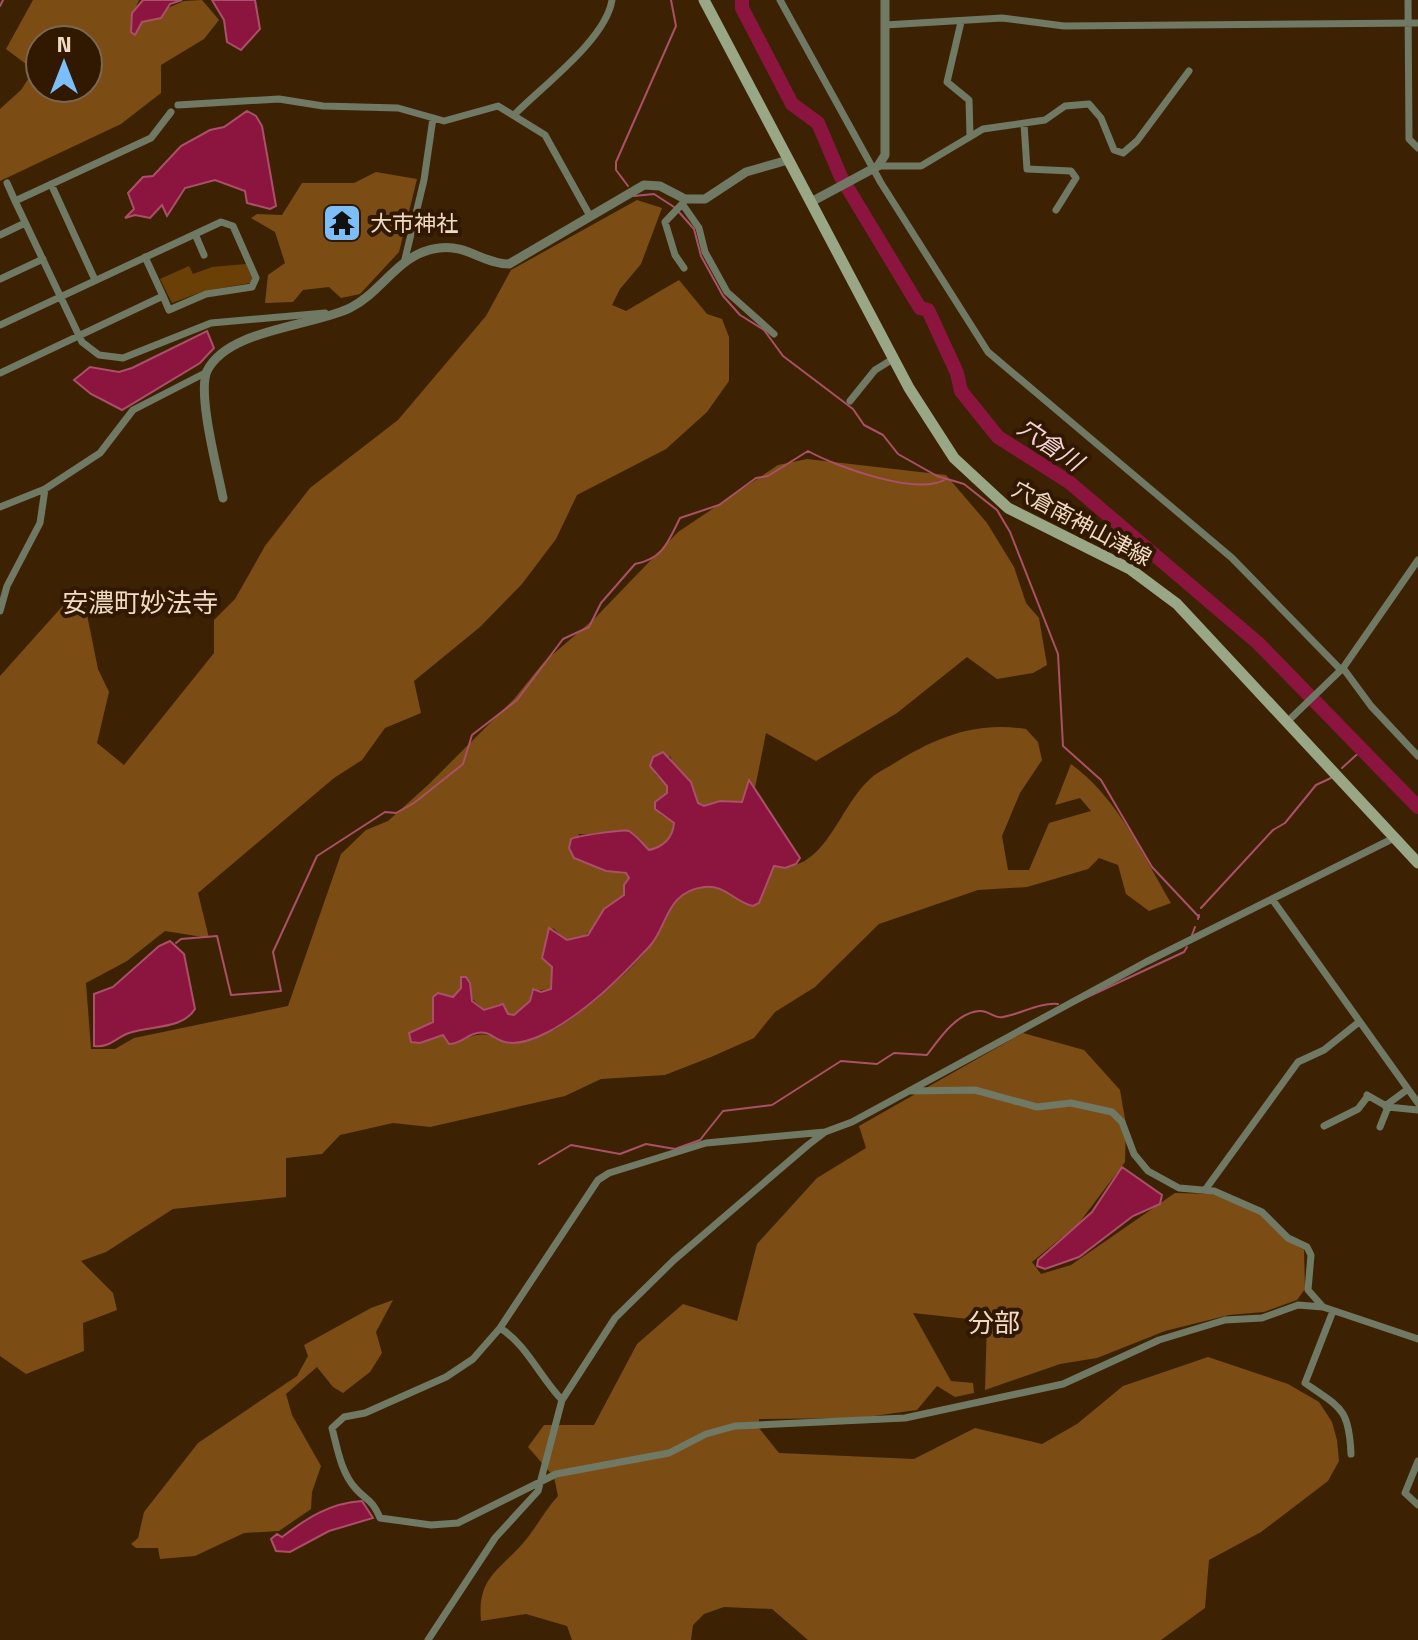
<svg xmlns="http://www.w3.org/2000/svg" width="1418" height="1640" font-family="'Titillium Web','Noto Sans JP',sans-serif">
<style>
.green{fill:#6b4006}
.forest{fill:#7b4d15;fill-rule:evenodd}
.water{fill:#8c1540;stroke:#aa5068;stroke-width:2}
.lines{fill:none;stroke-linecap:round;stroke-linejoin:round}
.stream{stroke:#aa5068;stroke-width:2}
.river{stroke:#8c1540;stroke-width:14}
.minor{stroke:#707964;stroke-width:7}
.tertiary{stroke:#707964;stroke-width:9}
.secondary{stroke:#99a786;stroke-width:11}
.labels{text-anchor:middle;stroke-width:8;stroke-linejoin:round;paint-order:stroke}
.poi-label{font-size:22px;fill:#f0dbc6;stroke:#311800;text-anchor:start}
.street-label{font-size:22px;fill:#f0dbc6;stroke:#311800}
.water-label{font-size:24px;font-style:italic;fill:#f4d4d9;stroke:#311800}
.quarter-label{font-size:26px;fill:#f0dbc6;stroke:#311800}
</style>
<rect width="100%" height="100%" fill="#3c2203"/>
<path class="green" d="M246,264L252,278L250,283L204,291L172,303L160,279L189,266L193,274L212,267Z"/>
<path class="forest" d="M33,0H139L135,9L144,18L184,1L202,0L219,20L204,39L161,65V93L121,124L0,181V109L21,90L34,70L6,49ZM40,40H88V88H40Z
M376,172L417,179L399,252L360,294L341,298L329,287L303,290L293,302L265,303L268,275L285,263L275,232L251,218L257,214L282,215L302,183H354Z
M637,200L662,208L641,264L620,289L612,305L626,311L679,280L707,314L722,319L729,337V381L707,412L666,449L577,495L556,539L522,584L480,627L414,681L421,713L385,728L362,760L334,778L198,893L209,938L165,931L127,961L86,983L91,1049H115L134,1038L288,1006L341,854L366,830L388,821L429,784L514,699L544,662L595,618L678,532L778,465L807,459L946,475L987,523L1014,567L1026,603L1039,618L1047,665L1033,673L997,679L967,657L897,713L816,761L766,733L755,788L750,781L742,802C730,804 708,809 698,803L691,782L675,768L670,756L655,774L667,786V793L655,802L661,815L674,823C673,838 663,847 649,850L633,835L617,830L608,836L579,834L574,858L606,871L626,874L629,878L624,885V895C618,901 608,903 603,910C592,926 590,941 566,940L553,928L546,942L552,967L551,989L531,991L530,1001L514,1015L508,1014L499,1004L484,1010L461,988L453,997H445L429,1026L409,1033L420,1043L443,1035L455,1044C475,1034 483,1030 504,1042C519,1039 538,1037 552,1031C578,1018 637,967 653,942C665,924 668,899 692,890C716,881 730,893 748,905L759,903L774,866C824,875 838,809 868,781C874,774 885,769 893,764C936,737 976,721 1026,729L1038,742L1042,760L1020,793L1002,836L1008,870H1029L1049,823L1091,811L1080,798L1055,805L1071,764C1118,798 1142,854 1171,903L1149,911L1126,894L1118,865L1099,858L1088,869L1027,887L978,890L879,924L815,987L775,1012L754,1038L711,1057L665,1075L601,1079L565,1096L430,1127L393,1123L340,1135L322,1154L286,1158V1197L173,1209L106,1252L81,1261L113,1293L117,1310L83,1323L84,1351L26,1374L0,1356V676L68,600L85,605L98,669L109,692L97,743L124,765L214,653V620L235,599L265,546L310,488L398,420L486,316L511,270Z
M1023,1033L1084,1050L1120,1090L1126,1125L1125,1162L1079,1223L1032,1262L1041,1274L1071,1265L1175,1193L1212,1194L1261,1214L1285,1239L1304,1250L1305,1289L1297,1300L1264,1312L1229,1315L1165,1331L1097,1358L1060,1364L985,1390L987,1321L913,1313L951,1381L973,1383L974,1393L955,1397L937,1386L917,1410L859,1418L759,1419V1428L779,1453L914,1459L975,1428L1042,1444L1077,1424L1123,1386L1208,1357L1288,1384L1319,1402L1332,1422L1337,1440L1339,1461L1328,1481L1261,1532L1209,1560L1205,1608L1161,1640H808L772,1609L724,1607L704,1614L693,1625L691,1640H572L567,1626L526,1614L481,1621C477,1577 499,1571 524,1542C536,1528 545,1510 558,1496L554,1477L528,1447L544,1425H594L637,1344L683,1304L737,1321L757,1244L817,1178L866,1148L859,1126Z
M393,1300L376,1332L382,1353L370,1372L343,1393L333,1387L317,1367L286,1394L292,1415L321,1466L312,1492L311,1509L279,1531L244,1533L195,1556L160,1559L158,1548H136L131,1544L138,1538L144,1512L198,1443L297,1376L308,1356L304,1345L371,1308Z"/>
<path class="water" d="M143,0H182L170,4L161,18L142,22L135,35L131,32L132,13Z
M212,0H255L260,29L241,50L227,42L224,20Z
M247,111L256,116L262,126L276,206L270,209L247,203L245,191L215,180L185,188L167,216L162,205L150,218L135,215L125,218L134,209L128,193L143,177L153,176L181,146L210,130L224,127Z
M207,331L214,348L200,363L122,410L91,394L74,380L90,367L119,372L132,368Z
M663,752L691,782L698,803L704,806L720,801L742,802L749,780L800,858L796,864L785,868L774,866L759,903L753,906C734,902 725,884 704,887C665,892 668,927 649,947C620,978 589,1009 552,1030C539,1037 520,1046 505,1042C495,1040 489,1030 477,1033C467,1035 460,1044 449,1044L443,1035L420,1043L411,1042L409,1033L433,1022V997L438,993L453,997L461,988V977H466L470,983L472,1001L484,1010L503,1004L508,1014L514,1015L530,1001L533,989L541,992L551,989L552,967L542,958L549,928L567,940L588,935L604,909L624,895V885L629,878L626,873L606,871L574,858L569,848L571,839C576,836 624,829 629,831C636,835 643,844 649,850C663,847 673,838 674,823L655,809V802L667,793V786L650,766L653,757Z
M170,941L184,954L195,1009C182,1030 151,1025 129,1033C115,1038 110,1048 94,1046V994L113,987L159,946Z
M1122,1167L1162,1195L1160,1204L1133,1216L1079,1257L1045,1269L1037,1266L1038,1260L1092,1212Z
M362,1501L373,1518L329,1531L290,1552L276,1551L271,1539L277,1534L282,1537C307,1518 330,1503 362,1501Z"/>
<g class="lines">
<path class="stream" d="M0,6L3,0
M628,186L616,170V162L676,26L671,0
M634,196L654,194L674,207
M678,211L694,229L701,256L723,296L740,315L764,330L783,356L853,409L864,425L883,435L898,454L937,476L964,484L997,510L1010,532L1058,654L1063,746L1101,780L1152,867L1199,917
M1342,768L1364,748
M1201,908L1273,830L1285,823L1316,785L1331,778
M1198,919L1199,915
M1192,935L1195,927
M176,943L181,939L217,936L231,995L281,991L273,952L317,856L385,812L396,813L414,803L463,764L472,735L517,700L563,639L589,627L601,603L635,564C663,559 668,542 680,518L719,505L756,478L768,476L808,451C835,466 918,497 946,479
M1066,1007L1184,952L1187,947
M539,1164L571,1145L620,1154L646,1144L675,1149L700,1140L723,1111L772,1105L841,1061L877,1064L894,1053L927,1055C939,1039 956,1013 979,1011C989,1010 994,1019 1003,1017C1020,1014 1041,1002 1058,1004"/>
<path class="river" d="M742,0V8L792,104L818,123L841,177L920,308L928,310L957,373L961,391L998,437L1069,482L1258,643L1418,807"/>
<path class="minor" d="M780,0L881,183L988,352L1232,558L1341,670
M1408,0L1409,139L1418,148
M961,22L947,82L969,100L970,136
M885,25L1002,18L1064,26L1418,23
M178,105L279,99L323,106L398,108L444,121L498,106L545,135L590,216
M171,112L151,138L15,201L82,342L99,355L123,358L211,323L325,313
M516,113C544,85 606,39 612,0
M1024,124L1027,169L1071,171L1076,178L1056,210
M878,166H921L983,129L1045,120L1065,106L1089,104L1101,118L1114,150L1123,153L1137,141L1189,71
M7,183L15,201
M51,184L95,280
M683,203L665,222L675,255L684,268
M683,205L699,228L705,252L727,292L774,334
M195,234L204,255
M0,235L25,223
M145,257L163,296
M405,259L424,180L433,118
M0,279L43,259
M0,325L221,222L233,226L256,278L252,287L206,294L169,310L163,296L0,373
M850,401L875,370L893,359
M0,507L45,489L100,453L133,410L207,372
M0,611L7,586L40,523L45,489
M1343,668L1371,706L1418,756
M1288,721L1343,668L1418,560
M1272,899L1418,1103
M909,1091L975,1090L1037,1107L1071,1103L1112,1112L1122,1122L1134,1154L1148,1171L1179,1188L1214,1191L1262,1212L1288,1238L1307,1247L1311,1255L1308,1290L1323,1307
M1367,1095L1388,1107L1418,1110
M1385,1106L1408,1089
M1324,1126L1358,1109L1368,1096
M1380,1127L1388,1107
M825,1132L706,1143L609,1173L598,1180L500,1328L473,1359L446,1377L365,1413L344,1417L332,1428C337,1447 341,1473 356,1489C367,1501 372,1499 380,1518L431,1525L458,1523L556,1474L669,1453L706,1434L735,1426L905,1418L1063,1384L1159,1340L1225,1320L1262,1318L1298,1305L1323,1307L1418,1339
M1205,1190L1298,1062L1324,1050L1359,1022
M1333,1311L1305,1383C1341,1408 1349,1408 1351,1454
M500,1328C526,1344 540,1377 562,1400
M1418,1461L1405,1493L1418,1505
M428,1640L495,1538L538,1491L562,1400L615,1318L674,1260L808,1145L825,1132L852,1122L1146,962L1396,837"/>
<path class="tertiary" d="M811,202L878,166L885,155V0
M223,498C218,472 197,394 207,371C228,329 310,327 350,308C384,291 398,253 439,248C466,244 484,264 509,264L644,185L660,186L685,199H705L746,172L788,160"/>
<path class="secondary" d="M704,0L909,388L954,458L1008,508L1130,569L1177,604L1418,863"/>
</g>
<defs>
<symbol id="temple-square" viewBox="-11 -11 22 22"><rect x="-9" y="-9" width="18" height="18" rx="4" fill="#7cbef9" stroke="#311800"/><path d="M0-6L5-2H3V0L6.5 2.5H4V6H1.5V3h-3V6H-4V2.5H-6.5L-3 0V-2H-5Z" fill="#111"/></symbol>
</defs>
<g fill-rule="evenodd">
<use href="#temple-square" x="320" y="201" width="44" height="44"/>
</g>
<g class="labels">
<g class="poi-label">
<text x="370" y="231">大市神社</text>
</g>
<g class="street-label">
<text transform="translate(1082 523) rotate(28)" y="8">穴倉南神山津線</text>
</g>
<g class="water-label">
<text transform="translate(1050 445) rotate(34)" y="8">穴倉川</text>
</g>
<g class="quarter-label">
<text x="140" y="612">安濃町妙法寺</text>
<text x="994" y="1332">分部</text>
</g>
</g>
<g transform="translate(64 64)"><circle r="38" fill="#311800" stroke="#7d664f" stroke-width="2"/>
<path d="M0-6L14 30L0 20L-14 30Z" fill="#7cbef9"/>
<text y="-12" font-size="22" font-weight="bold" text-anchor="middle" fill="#f0dbc6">N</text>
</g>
</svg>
